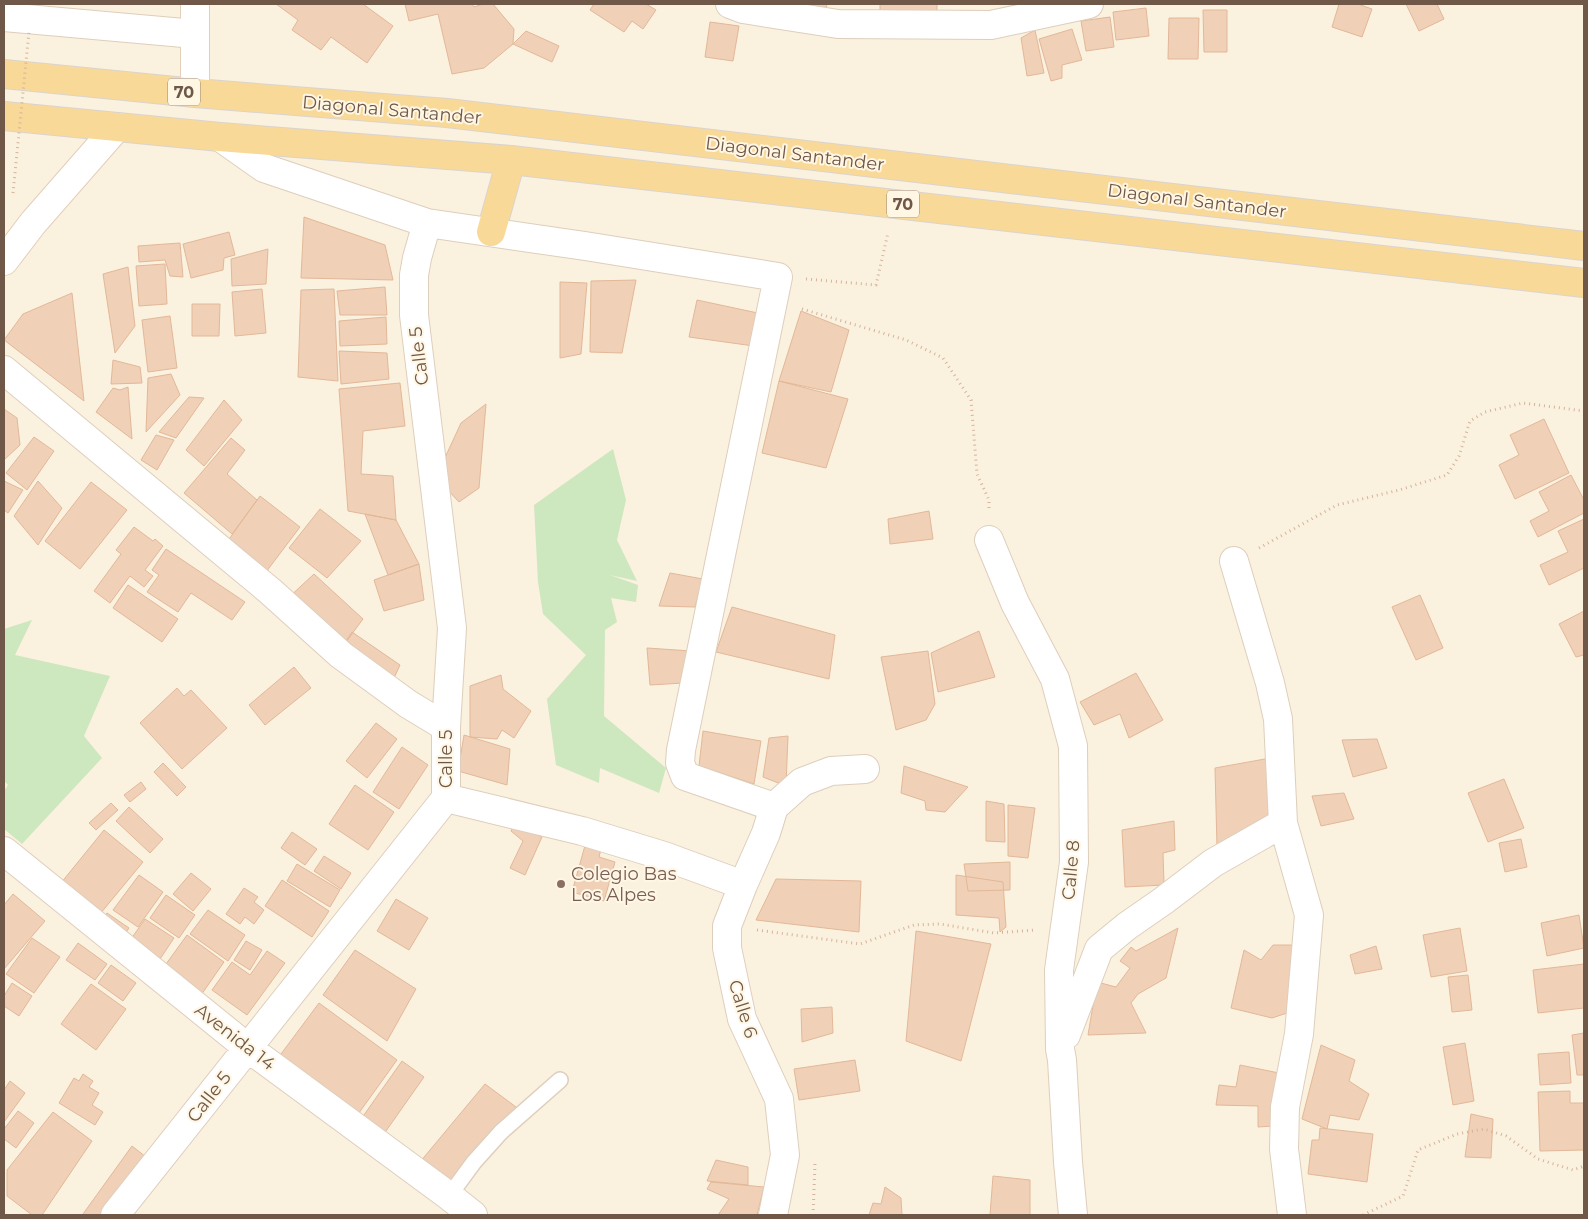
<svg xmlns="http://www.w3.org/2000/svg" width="1588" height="1219" font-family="Montserrat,sans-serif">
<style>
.green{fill:#cde7bf}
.building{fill:#f0d0b7;stroke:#e2b898}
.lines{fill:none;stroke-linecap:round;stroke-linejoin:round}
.lane-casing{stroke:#decebc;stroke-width:18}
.street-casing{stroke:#decebc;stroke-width:30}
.secondary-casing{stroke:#e3cfba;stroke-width:30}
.primary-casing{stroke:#dad4cf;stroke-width:30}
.path{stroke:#d4b49b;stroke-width:3;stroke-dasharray:1 4;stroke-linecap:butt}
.lane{stroke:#fff;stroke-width:15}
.street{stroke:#fff;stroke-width:28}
.secondary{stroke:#fff;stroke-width:28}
.primary{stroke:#f9d998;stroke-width:28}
.path-bridge{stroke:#d4b49b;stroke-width:3;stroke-dasharray:1 4;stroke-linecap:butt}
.education-dot{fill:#8d6e63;stroke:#fff6e4;stroke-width:2}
.labels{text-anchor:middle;stroke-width:4;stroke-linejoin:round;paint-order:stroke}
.shield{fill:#fff6e4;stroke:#9b8777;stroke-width:1}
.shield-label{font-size:16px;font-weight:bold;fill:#705848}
.street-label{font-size:18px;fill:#705848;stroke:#fff6e4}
.education-label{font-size:18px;fill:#785e54;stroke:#fff6e4;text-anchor:start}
</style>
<rect width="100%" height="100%" fill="#fbf1df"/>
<path class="green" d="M613,449L626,500L617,540L637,581L610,575L638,585L636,602L611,598L617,622L605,630L604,716L666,768L659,793L600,768L599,783L556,765L547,699L586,655L543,614L538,582L534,505Z
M32,620L15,655L110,676L84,736L102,758L22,844L4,829V791L8,785L4,781V629Z"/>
<path class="building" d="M276,4H363L393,26L367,63L331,37L321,50L292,30L298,20Z
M405,4H472L474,7L483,4H493L514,29L513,44L484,68L452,74L438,14L409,21Z
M594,4H646L656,10L643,29L632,21L624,32L590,10Z
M801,4H827L826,10L801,7Z
M880,4H937V16H880Z
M1339,4H1358L1372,9L1362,37L1332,27Z
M1406,4H1437L1444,19L1419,31Z
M1146,8L1149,36L1116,40L1113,12Z
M1203,10H1227V52H1204Z
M1110,17L1114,47L1086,51L1081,21Z
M1169,18H1199L1198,59H1168Z
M710,22L739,26L733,61L705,57Z
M1072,29L1082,60L1062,65V78L1051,81L1039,39Z
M1035,30L1044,73L1027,76L1021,38Z
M526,31L559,46L552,62L513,44Z
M304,217L385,245L393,280L301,278Z
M229,232L235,255L224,258L223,270L191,278L183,244Z
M180,243L183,277L170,276L165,260L139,262L138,246Z
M268,249L266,284L232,286L231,259Z
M165,264L167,304L139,306L136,266Z
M128,267L135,326L115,353L103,274Z
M636,280L622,353L590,352L591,281Z
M560,282L587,283L581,354L560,358Z
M385,287L387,315H340L337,291Z
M262,289L266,333L235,336L232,292Z
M334,289L338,381L298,377L301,290Z
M72,293L84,401L4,340L23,314Z
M697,300L767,315L761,347L689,337Z
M192,304H220L219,336H192Z
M801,311L849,330L831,392L779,381Z
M170,316L177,368L148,372L142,320Z
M386,317L387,344L340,346L339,321Z
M339,351L387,353L389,379L341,384Z
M113,360L140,367L142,383L111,384Z
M171,374L180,395L146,432L148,378Z
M779,381L848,399L826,468L762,453Z
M400,383L405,426L363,431L361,474L393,476L396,520L348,511L339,389Z
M128,387L132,439L96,412L113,388L120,390Z
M189,397L204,398L176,438L159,432Z
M224,400L242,420L204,466L186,450Z
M486,404L479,488L459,502L443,485V462L461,423Z
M4,409L17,418L20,445L4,460Z
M1544,419L1569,473L1515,499L1499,465L1519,455L1510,435Z
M156,435L174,440L157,470L141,460Z
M34,437L54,451L27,490L6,473Z
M231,438L245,450L227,474L257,500L232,534L184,493Z
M1571,475L1584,500V513L1538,537L1530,521L1549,511L1539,492Z
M4,481L23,490L8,513L4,510Z
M38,481L62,508L38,545L14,516Z
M91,482L127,510L80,569L45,541Z
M260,496L300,527L266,572L227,542Z
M320,509L361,541L327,578L289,548Z
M929,511L933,539L890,544L888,519Z
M365,514L396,520L419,564L388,575Z
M1584,519V568L1549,585L1540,565L1568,552L1558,531Z
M134,527L153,541L155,539L163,546L145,570L153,576L144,587L130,576L110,603L94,591L121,554L116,550Z
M166,549L245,602L232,620L191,593L178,612L147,592L159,575L152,570Z
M419,564L424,600L384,611L374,580Z
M670,573L703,579L695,607L659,606Z
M314,574L363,619L340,650L286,600Z
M128,585L178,619L162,642L113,608Z
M1420,595L1443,648L1416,660L1392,607Z
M732,607L835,635L829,679L716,652Z
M1584,611V655L1576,657L1559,624Z
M979,631L995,677L938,692L931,653Z
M352,632L400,665L394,678L340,650Z
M647,648L691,651L683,683L650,685Z
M928,651L935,704L926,720L896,730L881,657Z
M294,667L311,688L265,725L249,705Z
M1136,673L1163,720L1129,738L1120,714L1094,725L1080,702Z
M501,675L503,689L531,711L514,738L502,730L497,739L470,737V686Z
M177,688L184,696L191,690L227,728L182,769L140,723Z
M376,723L397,739L367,778L346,761Z
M703,731L761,741L754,784L699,766Z
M464,735L510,749L507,785L458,771Z
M788,736L786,786L763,777L769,738Z
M1377,739L1387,768L1353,777L1342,740Z
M402,747L428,765L399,809L373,792Z
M1276,757L1277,819L1217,847L1215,768Z
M163,763L186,787L177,796L154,772Z
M904,766L968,787L945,812L926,810L925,801L901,793Z
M1504,779L1524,828L1488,842L1468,793Z
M141,782L146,789L130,802L124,795Z
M355,785L394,812L368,850L329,824Z
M1344,793L1354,819L1321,826L1312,796Z
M986,801L1004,804L1005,842L986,841Z
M111,803L118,810L96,830L89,823Z
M1008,805L1035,808L1028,858L1008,856Z
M129,807L163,839L150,853L116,821Z
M1174,821L1175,850L1163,853L1164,885L1125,887L1122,830Z
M514,824L542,837L525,875L510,868L523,841L511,831Z
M104,830L143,862L100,914L61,883Z
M292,832L317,849L305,865L281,848Z
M1521,839L1527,867L1505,872L1499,843Z
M586,842L602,845L599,857L615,862L604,901L572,892Z
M324,856L351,873L341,889L314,871Z
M1010,862V890L968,891L964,864Z
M297,864L340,890L330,907L287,881Z
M191,873L211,889L193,911L173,894Z
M139,875L163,892L138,927L113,910Z
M956,875L1003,882L1006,927L1000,932L999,918L956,915Z
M776,879L861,881L859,932L756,920Z
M282,880L329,911L312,937L265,906Z
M244,888L258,897L254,902L264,910L254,924L245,917L240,924L226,914Z
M13,894L45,921L4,969V905Z
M166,895L195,915L179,938L150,918Z
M396,899L428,918L409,950L377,931Z
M208,910L245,935L228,961L190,934Z
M107,913L129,928L122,938L100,922Z
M1579,915L1584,948L1547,956L1541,923Z
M145,919L174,938L158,962L129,942Z
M1178,928L1166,978L1138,994L1131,1003L1146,1033L1088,1035L1097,982L1116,987L1130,968L1120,961L1131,947L1136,951Z
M1460,928L1467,971L1431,977L1423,935Z
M916,931L991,944L961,1061L906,1041Z
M187,935L224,962L199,998L161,971Z
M32,938L60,957L34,993L6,974Z
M246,941L262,950L250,970L234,960Z
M78,943L107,964L95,980L66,960Z
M1273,945H1301L1290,1012L1272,1018L1231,1008L1244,950L1261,960Z
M1376,946L1382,969L1355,974L1350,955Z
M355,950L416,989L387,1041L323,995Z
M267,951L285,963L247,1015L212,990L232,962L250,975Z
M1584,964V1008L1538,1013L1533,970Z
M111,965L136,983L123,1001L98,983Z
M1468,975L1472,1010L1452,1012L1448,977Z
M12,983L32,996L19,1016L4,1006V996Z
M91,984L126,1009L96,1050L61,1024Z
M319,1003L397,1060L356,1117L278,1058Z
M832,1007L833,1033L802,1042L801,1009Z
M1584,1033V1075H1577L1572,1035Z
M1465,1043L1474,1101L1453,1105L1443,1047Z
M1321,1045L1355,1060L1349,1081L1369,1094L1359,1120L1330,1115L1327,1129L1302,1119Z
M1569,1052L1571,1083L1540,1085L1538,1054Z
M855,1060L860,1091L799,1100L794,1069Z
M402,1061L424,1077L381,1138L359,1122Z
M1240,1065L1279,1073L1272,1126L1258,1127V1106L1216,1105L1219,1085L1236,1087Z
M83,1074L93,1081L89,1087L99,1093L92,1105L103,1112L95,1125L59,1103L74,1078L79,1081Z
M10,1081L25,1093L4,1122V1090Z
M485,1084L516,1107L447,1184L420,1162Z
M1570,1091V1103H1584V1150L1540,1151L1538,1092Z
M18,1111L34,1123L16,1148L4,1139V1129Z
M53,1112L92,1141L42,1215H32L7,1196V1170Z
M1471,1114L1493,1119L1491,1158L1465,1157Z
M1320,1128L1373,1134L1367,1182L1308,1174L1312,1140H1319Z
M132,1146L146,1157L103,1215H84L83,1214Z
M716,1160L748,1167V1185L707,1181Z
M993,1176L1030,1180V1215H990Z
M711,1182L764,1187L757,1215H718L729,1199L707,1189Z
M885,1187L901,1198L902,1215H869L873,1203L881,1204Z"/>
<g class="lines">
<defs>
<path id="lane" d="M449,1196L474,1162L501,1132L560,1080"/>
<path id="street" d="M730,4L743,9L838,24L991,25L1089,4
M4,17L195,34
M220,137L264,168L427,223L585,246L778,277L681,750L680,763L685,776L774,807
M4,370L270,591L341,655L408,704L446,727
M989,540L1015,603L1055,679L1073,746L1074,862L1059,970L1060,1049L1062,1060L1068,1162L1073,1215
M1234,561L1270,683L1278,719L1283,823L1309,915L1299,1034L1285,1107L1284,1149L1292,1215
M446,798L582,831L664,856L743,885
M774,807L802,782L831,771L865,769
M4,851L248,1048L449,1196L473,1215
M1066,1035L1099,949L1127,926L1163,901L1213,863L1283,823
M115,1215L446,798V727L452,628L414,315V275L417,258L427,223
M773,1215L785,1155L779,1099L742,1019L727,948V926L743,885L766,833L774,807"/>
<path id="secondary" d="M195,93V4
M4,261L33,223L117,127"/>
<path id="primary" d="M4,74L195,93L447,113L1584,246
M4,116L220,137L511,160L1584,283
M491,232L511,160"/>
</defs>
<use href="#lane" class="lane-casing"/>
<use href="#street" class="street-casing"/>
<use href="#secondary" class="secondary-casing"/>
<use href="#primary" class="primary-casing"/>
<path class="path" d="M806,279L876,285L888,233
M802,309L906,340L943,358L971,400L977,474L989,500V511
M1259,548L1337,505L1399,490L1447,475L1459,456L1470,421L1485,412L1523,403L1584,411
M757,930L860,944L914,925L940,924L994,933L1036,930
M813,1215L815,1164
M1363,1215L1403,1196L1418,1150L1457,1134L1484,1129L1506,1136L1538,1159L1573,1170L1584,1166"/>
<use href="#lane" class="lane"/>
<use href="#street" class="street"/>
<use href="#secondary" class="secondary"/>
<use href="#primary" class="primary"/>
<path class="path-bridge" d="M13,193L29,32"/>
</g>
<circle class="education-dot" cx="561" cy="884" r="5"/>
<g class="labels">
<g class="shield">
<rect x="168" y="78.5" width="32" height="27" rx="4"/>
<rect x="887" y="190.5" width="32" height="27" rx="4"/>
</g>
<g class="shield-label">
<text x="184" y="98">70</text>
<text x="903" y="210">70</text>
</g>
<g class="street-label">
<text transform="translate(392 110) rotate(5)" y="6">Diagonal Santander</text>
<text transform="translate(795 154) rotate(7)" y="6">Diagonal Santander</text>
<text transform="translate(1197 201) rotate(7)" y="6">Diagonal Santander</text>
<text transform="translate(419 356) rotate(-97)" y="6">Calle 5</text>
<text transform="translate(446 759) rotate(-90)" y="6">Calle 5</text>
<text transform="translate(1071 870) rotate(-85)" y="6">Calle 8</text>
<text transform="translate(743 1009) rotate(73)" y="6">Calle 6</text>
<text transform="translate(235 1037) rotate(38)" y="6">Avenida 14</text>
<text transform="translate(209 1097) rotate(-52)" y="6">Calle 5</text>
</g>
<g class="education-label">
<text x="571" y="880">Colegio Bas<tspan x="571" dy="21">Los Alpes</tspan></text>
</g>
</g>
<rect width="1588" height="1219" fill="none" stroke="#705848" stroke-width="10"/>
</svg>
